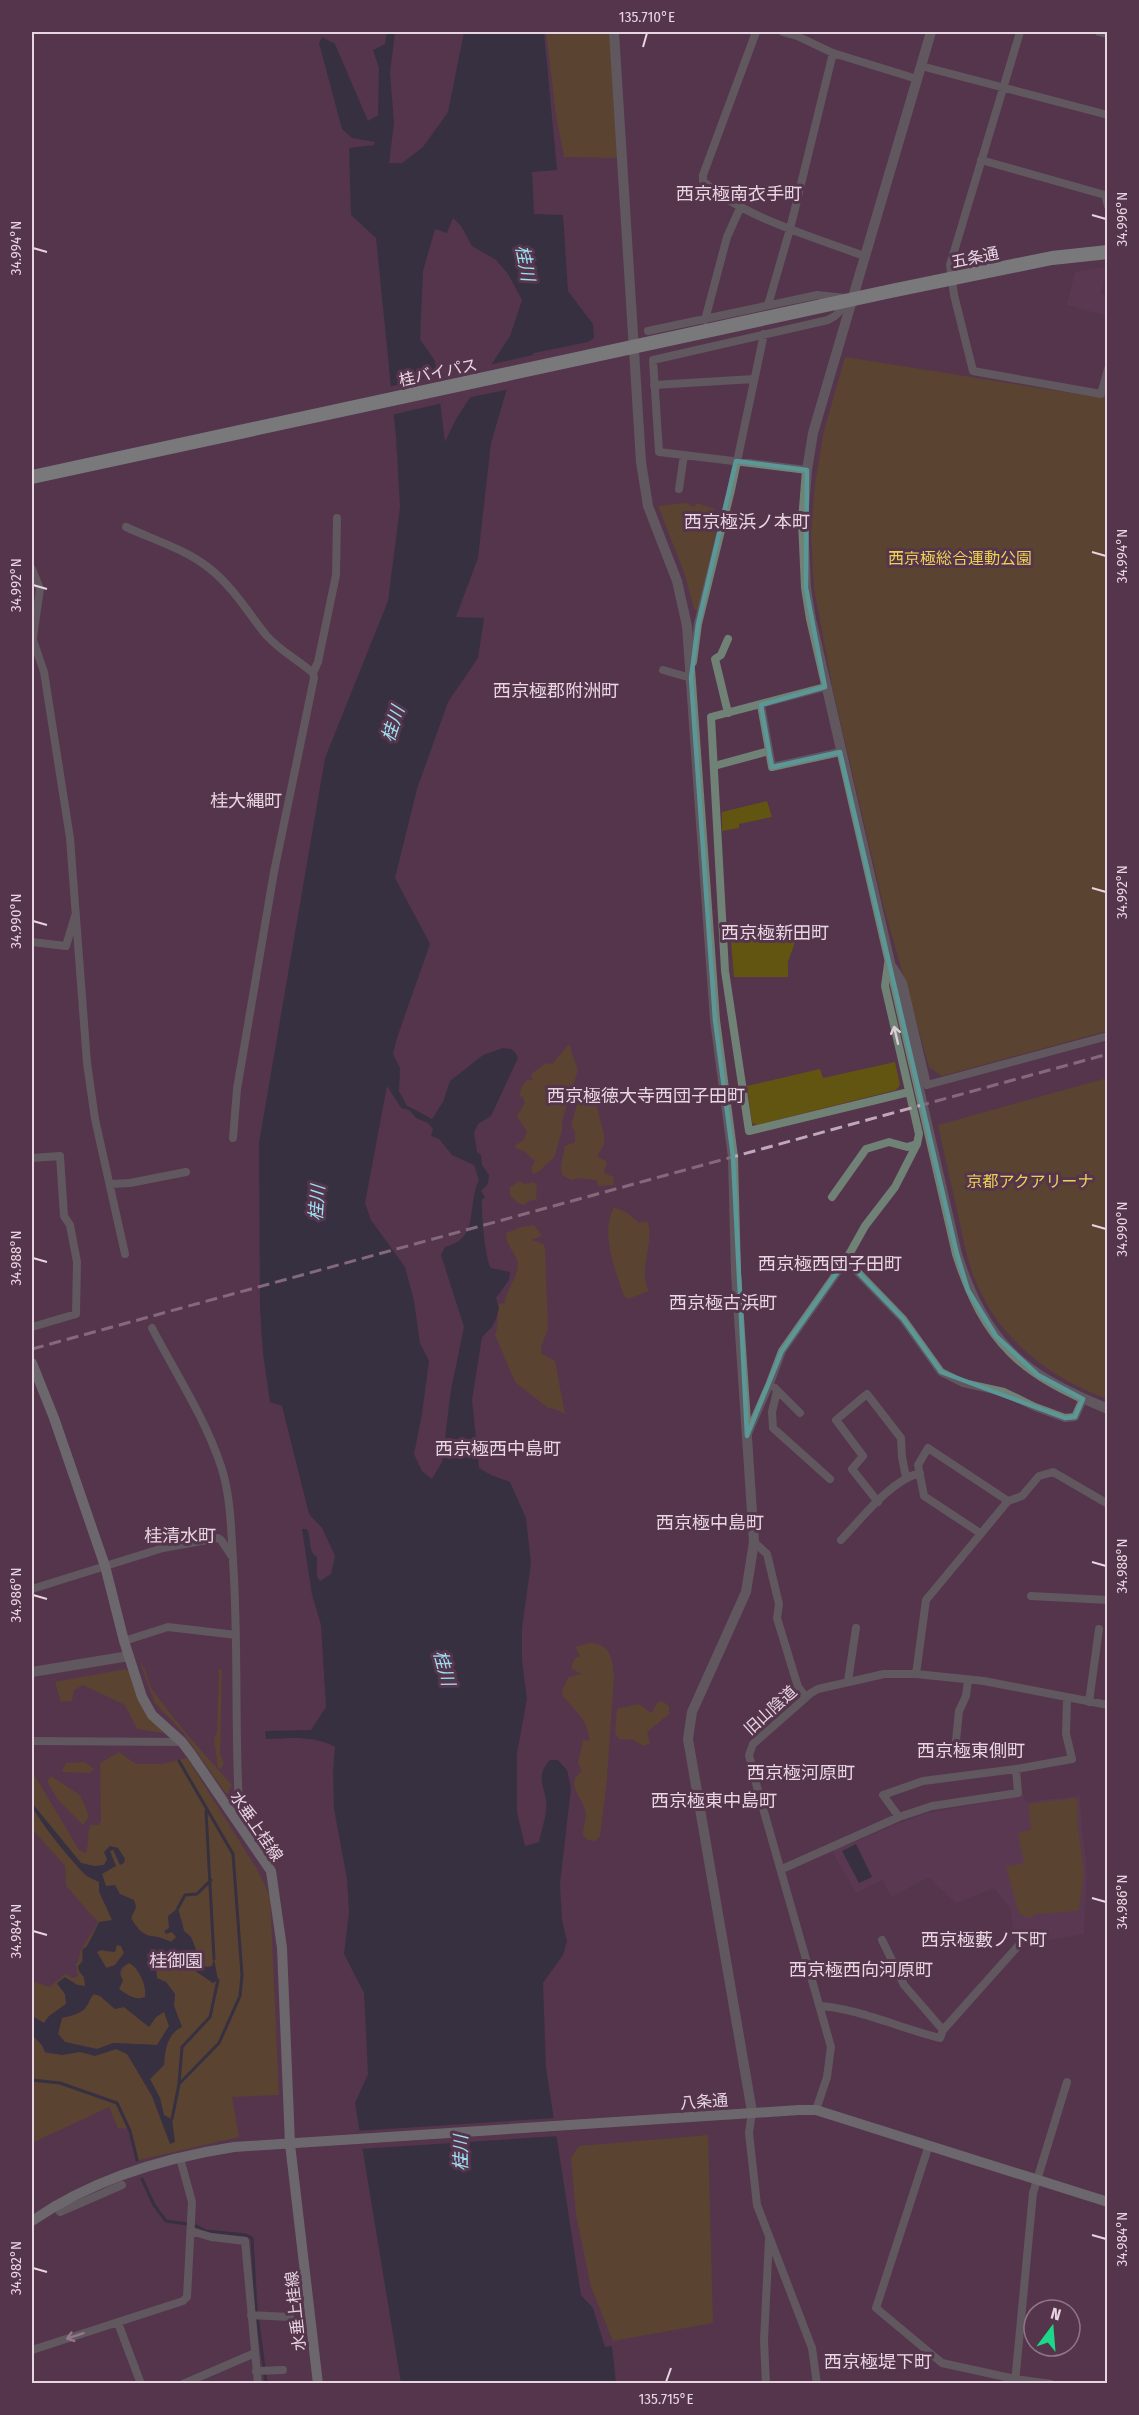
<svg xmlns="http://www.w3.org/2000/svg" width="1139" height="2415" font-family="'Fira Sans Condensed','Noto Sans JP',sans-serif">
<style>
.built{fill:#623c58}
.green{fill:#625411}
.water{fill:#142b31;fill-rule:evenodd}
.pier{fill:#54354c}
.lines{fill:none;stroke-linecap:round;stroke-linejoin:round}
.stream{stroke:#142b31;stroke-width:3}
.minor{stroke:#708176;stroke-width:8}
.tertiary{stroke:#708176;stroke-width:10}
.secondary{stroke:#8aa493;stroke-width:10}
.trunk{stroke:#a6ccb4;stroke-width:14}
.rail{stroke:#bfa9b8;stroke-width:3;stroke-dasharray:12 6;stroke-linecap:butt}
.oneway{stroke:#dccdd7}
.marked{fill:none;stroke:#5b9797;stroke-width:4.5;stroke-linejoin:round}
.ticks{fill:none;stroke:#e8d5e2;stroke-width:2}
.labels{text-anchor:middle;stroke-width:6;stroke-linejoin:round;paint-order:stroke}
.street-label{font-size:16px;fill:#e8d5e2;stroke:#54354c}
.park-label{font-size:16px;fill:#edd251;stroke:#54354c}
.neighbourhood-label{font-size:18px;fill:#e8d5e2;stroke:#54354c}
.water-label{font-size:18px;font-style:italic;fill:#9be0f3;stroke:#54354c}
.neatline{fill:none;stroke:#e8d5e2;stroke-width:2}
.ticks-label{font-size:15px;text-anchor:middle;fill:#e8d5e2}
</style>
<rect width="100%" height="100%" fill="#54354c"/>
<path class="built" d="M1107,267L1101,294L1107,296V316L1067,305L1075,272Z
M1024,1795L1026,1802L1080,1796L1082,1830L1087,1870L1084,1934L1026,1944L1015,1940L1010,1908L994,1888L956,1903L928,1877L892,1897L882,1880L856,1893L832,1851L923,1814Z"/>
<path class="green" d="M546,32H611L618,158L564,157L556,115Z
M845,357L1102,398L1107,382V1031L942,1076L929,1067L883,904L833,690L814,589L811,535L815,483L824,431Z
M685,503L695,507L696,503L715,509L710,530L716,532L698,611L694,609L685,575L658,506Z
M767,801L772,817L739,824V828L722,831V812Z
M801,925L788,962V977H734L731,941Z
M569,1044L578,1070L562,1121V1131L554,1158C546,1162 542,1172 533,1174L531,1168L535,1161L525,1152L516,1148L515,1145L523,1141L527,1132L517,1116L525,1103L523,1098L519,1095L522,1086L527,1080H532L531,1074L546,1063L552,1064Z
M895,1062L900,1085L896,1090L757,1125L752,1123L747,1086L820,1069L823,1078Z
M1107,1078H1108L1107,1399C1055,1380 1006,1345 981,1293C969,1270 964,1244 959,1219C952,1188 945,1157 938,1125Z
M584,1088L593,1090L604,1135V1145L597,1156L607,1162L604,1173L614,1177L613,1185L598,1186L596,1180L578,1178L572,1180L562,1175L561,1165L565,1146L575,1142V1131L571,1126L580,1093Z
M519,1181L525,1184L534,1182L537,1186L536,1200L528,1201L524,1205L518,1203L510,1195V1187Z
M614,1207L626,1212L639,1223L647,1221C656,1242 637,1269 649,1291L628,1299L624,1296C615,1270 600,1233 614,1207Z
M534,1225L542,1236L531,1240L543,1244L545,1248L548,1329L541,1347L542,1354L555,1361L565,1414L555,1409L548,1408L515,1382L495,1335C499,1325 497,1315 499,1304L505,1303C506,1288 521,1275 517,1260C514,1251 505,1244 506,1233L521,1227Z
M590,1643C611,1644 612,1658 614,1676L607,1778L600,1837L595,1841L587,1840L583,1835C583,1828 587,1817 585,1810C582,1797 564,1783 582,1771L578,1763L583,1740L589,1741C590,1722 573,1708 562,1695L563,1688L569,1677L581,1674L571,1668L575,1658L580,1656L575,1647Z
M140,1662C148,1669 147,1683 154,1692C177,1724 205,1755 232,1785L227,1795L182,1731L155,1703Z
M125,1669L132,1673L164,1733L137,1729L125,1705L83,1685L74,1690L72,1701L61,1702L55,1682Z
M219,1669L222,1670L220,1754L224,1763L221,1769L218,1768L214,1739L217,1732Z
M662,1701L669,1706V1714L647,1732L650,1743L644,1746L633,1740L619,1739L615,1733L617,1709L638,1704L652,1713L657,1703Z
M119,1752L136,1764H162L187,1758L257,1869L270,1896L279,2095L232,2097L239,2137L139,2160L131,2129L118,2128L109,2107L32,2143V2035L42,2045L45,2053C59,2055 68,2053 81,2052C93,2050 104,2055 116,2049L127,2054L134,2064L152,2096L170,2144L160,2098L150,2079L164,2065C165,2050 167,2034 181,2026L174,2006L175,1994L166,1982L157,1978L155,1959C169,1956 179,1954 187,1967L194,1970L213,1983L214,1960L212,1966L207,1967L197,1965L191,1937L184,1931L182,1919L170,1922L169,1929L177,1937L171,1942C151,1930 147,1945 131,1918L136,1907L120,1894L106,1887L102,1874L109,1851L113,1850L125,1859L118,1848L110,1846L104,1852L107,1859L104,1865L95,1867L81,1863L35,1808L32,1803V1771L79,1850L86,1853C89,1843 87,1834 90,1825H98L101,1821L100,1763Z
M85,1762L94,1769L90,1773L62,1772L66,1763Z
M51,1776L80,1795L89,1816L83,1825L58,1800L47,1781Z
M1077,1798L1078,1827L1084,1873L1079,1911L1035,1914L1031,1918L1019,1914L1006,1867L1024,1863L1018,1833L1031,1830L1028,1804Z
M32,1809L88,1877L99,1882V1892L112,1920C100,1930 89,1938 83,1953C81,1958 81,1965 79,1971L84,1977L85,1986L77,1985L73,1981L57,1984L65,1994L66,2004L49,2016L44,2023L32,2016V1981L49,1987L66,1974L73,1978L78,1976L76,1964C80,1959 79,1955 81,1950C86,1941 93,1932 98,1922L66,1886L65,1866L32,1829Z
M116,1945L121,1946L124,1953L115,1965L107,1968L97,1952L101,1950L109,1952Z
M129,1962C139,1968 147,1985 145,1997C135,2001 128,1995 119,1989L121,1985C120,1975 120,1970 129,1962Z
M94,1994L100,1996L115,2009L124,2007L149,2026L156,2017L164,2012L169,2026L157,2045L113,2043L97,2049L65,2042L58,2034L62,2018C69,2016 81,2014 86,2007C90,2002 89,1999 94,1994Z
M708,2135L713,2323L613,2341L591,2287L576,2215L571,2158L579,2146Z"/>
<path class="water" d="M387,32H395L390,73L394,123L389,163H402L423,147L448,112L464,32H544L557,170L532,172L534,214L563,215L568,291L593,324L594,338L588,342L534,353L508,385L491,443L478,558L456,617L484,618L478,658L448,702L417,789L395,878L430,944L397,1038L393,1054L400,1068L399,1091L407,1106C409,1106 430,1118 432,1119L443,1102L450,1081L483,1055L503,1048L511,1049L515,1052L518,1058L491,1116L478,1124L474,1133L477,1152L481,1155L482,1165L489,1175L488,1184L481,1191L485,1197L482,1200C481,1211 485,1260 491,1268L510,1272L509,1280L496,1298L499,1308L496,1319L492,1327L482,1337L472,1400L479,1468L491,1475L510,1482L526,1518L531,1563L522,1628V1660L527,1699L517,1753V1812L525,1846L539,1842C541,1832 545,1821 546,1810C549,1790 532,1779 550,1760H558L567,1770L571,1788L560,1884L562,1920L567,1941L563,1955L543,1983L546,2068L581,2295L593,2308L605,2347L612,2346L616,2383H401L355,2103L368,2074L364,1993L344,1954L349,1912L347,1879L334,1809L333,1772L335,1747C313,1735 291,1738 266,1739L265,1731L311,1730L326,1707L321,1625L312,1595L302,1529H307C312,1538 307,1551 317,1557V1576L320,1581L331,1574L335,1556L322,1528L309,1514L282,1406L270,1402L263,1353L260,1310L259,1143L325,758L388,601L400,507L396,437L376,238L351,215L349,148L374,145L375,142L352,138L342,129L319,43L322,37L335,44L368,121L378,115L379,68L373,50L385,44ZM453,218L461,226L472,246L496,260L508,274L522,300L510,336L456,419L445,442L435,361L420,339L423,271L435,229L447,233ZM387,1086L401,1108L409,1110L416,1118L428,1123L433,1129L431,1136L439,1139L452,1155L474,1165L479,1180C466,1206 481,1238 445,1247L441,1255L464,1327L451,1390L442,1462L432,1479L422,1471L414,1454L422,1414L429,1361L420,1343L414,1301L405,1267L371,1220L365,1203Z
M32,1803L81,1863L95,1866L104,1865L107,1859L104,1852L110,1846L118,1848L125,1859L124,1863L120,1865L113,1850L110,1851L116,1866L102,1874L106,1886L115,1885L120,1894L134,1900L136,1907L131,1918C146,1944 151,1931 171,1942L176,1937L172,1932L166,1934L164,1931L169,1928L168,1916L178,1908L184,1931L191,1937L196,1949L194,1952L198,1958L197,1965L207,1967L212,1966L214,1959L218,1980L213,1983L194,1970L187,1967L182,1960L166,1956L155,1960L157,1978L166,1982L175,1994L174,2006L182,2027C167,2034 165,2050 164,2065L150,2079L160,2098L164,2115L172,2119L175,2142L170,2144L152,2096L127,2054L116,2049L95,2056L80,2052L62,2055L45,2052L42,2045L32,2035V2016L44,2023L49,2016L66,2004L65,1994L57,1983L65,1977L77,1985L85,1986L84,1977L79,1971L78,1966L83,1961L82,1950L87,1946L99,1922L112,1920L99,1891V1882C95,1880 90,1878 87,1876C77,1868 31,1813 32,1803ZM117,1945L121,1946L124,1953L115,1965L106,1968L97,1952L101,1950L115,1952ZM129,1963C139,1968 147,1986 145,1997C135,2001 128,1995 119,1989L123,1981L120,1973L122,1967ZM94,1994L100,1996L115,2009L124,2007L149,2027L156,2017L164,2012L169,2026L157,2045L113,2043L97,2049L65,2042L58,2034L62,2018C69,2016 81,2014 86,2007C90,2002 89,1999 94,1994Z
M856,1844L872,1877L859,1883L842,1851Z"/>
<path class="pier" d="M593,342L589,345L536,355L510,389L467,398L488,365Z
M440,375L443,403L391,415L388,387Z
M556,2118L559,2136L359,2149L356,2131Z"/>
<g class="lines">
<path class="stream" d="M206,1811L214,1959
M178,1908L185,1895L197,1894L211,1880
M32,2080L60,2083L117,2103L130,2131L137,2160
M179,2083L182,2047L210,2017L218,1980
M172,2119L179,2084L219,2043L240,1996L242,1975L233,1854L179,1761
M142,2179L154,2205L166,2221L187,2224
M196,2226L206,2231L246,2235L252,2238L256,2308L266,2382"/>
<path class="minor" d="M756,32L703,175V181C740,216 816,238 864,256
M783,32L797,36L833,53L917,79
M1020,32L950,265L954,295L973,371L1101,394L1108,369
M1099,32L1108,34
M921,66L1108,115
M981,160L1105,195L1108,206
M768,305L790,229L833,53
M705,320L727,237L741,206
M648,331L817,295L845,298
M654,385L754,379
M807,470L659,452L653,360L828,320L835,316L849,302
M679,489L684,455
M126,527C154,540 185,549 209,568C233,587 247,611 266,635C279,650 298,660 313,673
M32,569L40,589L32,644
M33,640L44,672L70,838L87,1063L95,1119L125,1254
M693,662L698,624L731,490L764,334
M663,670L691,678V674
M825,687L711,717L725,971L749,1131L909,1092
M761,705L772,767L840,752
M728,713L715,659L721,655L728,639
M714,766L769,751
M32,942L66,946L75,916
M894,968L903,983L927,1085L1108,1036
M233,1138L237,1089L274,872L314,678L313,673L318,662L336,575L337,518
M32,1158L60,1156L64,1216L70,1225L77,1262L76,1314L32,1327
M111,1184L130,1183L186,1172
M832,1197L866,1149L889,1142L907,1147L917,1144
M846,1260L903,1319L941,1372L963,1383L1004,1392L1035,1407L1065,1418L1075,1417L1083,1399
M152,1328C176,1374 204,1416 221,1466C231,1497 231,1529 233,1561C239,1649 234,1738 240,1826
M775,1388L800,1413
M777,1391L772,1412L773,1428L830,1479
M747,1436L770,1383L782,1351L846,1260L865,1226L895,1187L917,1144L919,1134L885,986L888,964
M878,1502L852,1469L863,1456L836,1420L867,1394L901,1438L902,1457L906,1477
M980,1533L924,1496L918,1465L928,1448L1008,1501
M841,1540C862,1518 891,1480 920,1473
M754,1542L767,1554L779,1604L777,1618L798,1687L806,1697
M32,1589L163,1548L218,1538L221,1540L233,1558
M1031,1596L1108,1600
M124,1641L168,1627L236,1635
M916,1674L926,1600L1008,1501L1022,1496L1039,1476L1053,1472L1108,1504
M848,1681L856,1628
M1089,1702L1099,1629
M32,1741L182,1742
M956,1741L959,1711L966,1696L968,1680
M899,1817L883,1795L923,1781L1016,1769L1072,1759L1066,1734L1067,1698
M782,1869L899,1817L932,1806L1018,1793L1016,1769
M820,2006C856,2008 903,2029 940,2038L943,2030L904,1985L882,1940
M943,2030L1019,1945
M816,2110L827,2077L831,2047L757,1787L749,1755L753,1744L811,1693L818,1689L884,1674H916L984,1681L1108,1705
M752,2112L749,2133L757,2205L812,2348L817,2384
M929,2145L876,2308L942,2363L1015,2379L1051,2384
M55,2205L60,2212L122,2185
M191,2231L211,2237L245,2241L258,2384
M251,2315L290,2317
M118,2323L141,2384
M32,2350L183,2301L187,2297L192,2202L180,2158
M256,2371L283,2370
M1015,2383L1033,2193L1067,2082
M183,2384L255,2353
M766,2384L764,2341L769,2238"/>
<path class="tertiary" d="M614,32L641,462L648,506L677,581L687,626L715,1020L733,1157L736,1273L754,1542L746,1592L692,1712L688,1739L752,2112
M931,32L813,433L807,470L803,521L806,588L811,619L957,1254C986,1344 1022,1374 1108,1409
M32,1672L129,1656"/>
<path class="secondary" d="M32,1363L54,1418L105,1566L124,1641L142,1697L152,1715L182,1742L191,1754L271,1871L282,1948L290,2144L318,2384
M32,2221C91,2180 163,2158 234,2147L799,2110H816L1108,2202"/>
<path class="trunk" d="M32,477L891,291L1052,258L1108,252"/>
<path class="rail" d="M32,1349L1108,1054"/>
</g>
<defs><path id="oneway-shaft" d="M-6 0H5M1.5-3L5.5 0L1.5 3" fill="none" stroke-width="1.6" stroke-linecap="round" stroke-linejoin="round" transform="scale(1.5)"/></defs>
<g class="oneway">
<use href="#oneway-shaft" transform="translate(896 1035) rotate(-103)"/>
<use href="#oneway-shaft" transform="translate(75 2336) rotate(162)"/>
</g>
<path d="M0 0H1139V2415H0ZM736,461L807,470L806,588L825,687L761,705L772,767L840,752L957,1254L968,1290L996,1336L1038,1375L1083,1399L1075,1417L1065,1418L941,1372L903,1319L846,1260L782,1351L747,1436L733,1157L715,1020L691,678L698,624Z" fill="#54354c" fill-opacity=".55" fill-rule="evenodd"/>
<path class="marked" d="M736,461L807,470L806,588L825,687L761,705L772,767L840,752L957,1254L968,1290L996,1336L1038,1375L1083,1399L1075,1417L1065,1418L941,1372L903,1319L846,1260L782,1351L747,1436L733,1157L715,1020L691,678L698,624Z"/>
<path class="ticks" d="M643,47L647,33M1092,215L1106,219M33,248L47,252M1092,552L1106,556M33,585L47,589M1092,888L1106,892M33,921L47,925M1092,1225L1106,1229M33,1258L47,1262M1092,1562L1106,1566M33,1595L47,1599M1092,1898L1106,1902M33,1931L47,1935M1092,2235L1106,2239M33,2268L47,2272M666,2382L671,2368"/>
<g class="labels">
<g class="street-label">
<text transform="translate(975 257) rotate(-12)" y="6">五条通</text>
<text transform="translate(438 372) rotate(-12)" y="6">桂バイパス</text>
<text transform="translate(770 1710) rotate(-42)" y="6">旧山陰道</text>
<text transform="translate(257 1826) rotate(56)" y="6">水垂上桂線</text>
<text transform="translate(704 2101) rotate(-4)" y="6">八条通</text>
<text transform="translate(295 2311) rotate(-96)" y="6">水垂上桂線</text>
</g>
<g class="park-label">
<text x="960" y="564">西京極総合運動公園</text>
<text x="1030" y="1187">京都アクアリーナ</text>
</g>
<g class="neighbourhood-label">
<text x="739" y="200">西京極南衣手町</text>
<text x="747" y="528">西京極浜ノ本町</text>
<text x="556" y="697">西京極郡附洲町</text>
<text x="246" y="807">桂大縄町</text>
<text x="775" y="939">西京極新田町</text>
<text x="646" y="1102">西京極徳大寺西団子田町</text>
<text x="830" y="1270">西京極西団子田町</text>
<text x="723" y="1309">西京極古浜町</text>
<text x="498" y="1455">西京極西中島町</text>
<text x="710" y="1529">西京極中島町</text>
<text x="180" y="1542">桂清水町</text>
<text x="971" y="1757">西京極東側町</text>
<text x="801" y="1779">西京極河原町</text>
<text x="714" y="1807">西京極東中島町</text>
<text x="984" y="1946">西京極藪ノ下町</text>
<text x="176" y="1967">桂御園</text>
<text x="861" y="1976">西京極西向河原町</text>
<text x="878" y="2368">西京極堤下町</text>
</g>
<g class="water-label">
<text transform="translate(525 263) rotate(79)" y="6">桂川</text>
<text transform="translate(393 724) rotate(-72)" y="6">桂川</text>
<text transform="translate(317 1203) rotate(-86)" y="6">桂川</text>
<text transform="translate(444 1668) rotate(75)" y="6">桂川</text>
<text transform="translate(461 2153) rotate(-90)" y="6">桂川</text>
</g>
</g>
<rect width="1139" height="2415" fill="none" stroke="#54354c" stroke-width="66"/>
<g transform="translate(1052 2328) rotate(16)"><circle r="28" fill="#54354c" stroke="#8f7588" stroke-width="1.5"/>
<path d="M0-4.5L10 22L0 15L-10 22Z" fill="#1dd888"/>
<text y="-9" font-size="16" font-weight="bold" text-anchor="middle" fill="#e8d5e2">N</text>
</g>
<rect x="33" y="33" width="1073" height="2349" class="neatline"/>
<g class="ticks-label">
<text x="647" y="22">135.710°E</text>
<text transform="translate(1122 219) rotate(-90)" y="5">34.996°N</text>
<text transform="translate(16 248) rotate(-90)" y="5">34.994°N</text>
<text transform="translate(1122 556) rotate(-90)" y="5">34.994°N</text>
<text transform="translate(16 585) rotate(-90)" y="5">34.992°N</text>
<text transform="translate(1122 892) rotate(-90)" y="5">34.992°N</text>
<text transform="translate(16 921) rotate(-90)" y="5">34.990°N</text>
<text transform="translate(1122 1229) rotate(-90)" y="5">34.990°N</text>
<text transform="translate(16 1258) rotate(-90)" y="5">34.988°N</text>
<text transform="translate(1122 1566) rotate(-90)" y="5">34.988°N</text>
<text transform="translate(16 1595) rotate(-90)" y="5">34.986°N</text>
<text transform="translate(1122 1902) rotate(-90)" y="5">34.986°N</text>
<text transform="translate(16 1931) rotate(-90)" y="5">34.984°N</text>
<text transform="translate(1122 2239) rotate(-90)" y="5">34.984°N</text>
<text transform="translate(16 2268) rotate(-90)" y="5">34.982°N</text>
<text x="666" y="2404">135.715°E</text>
</g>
</svg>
